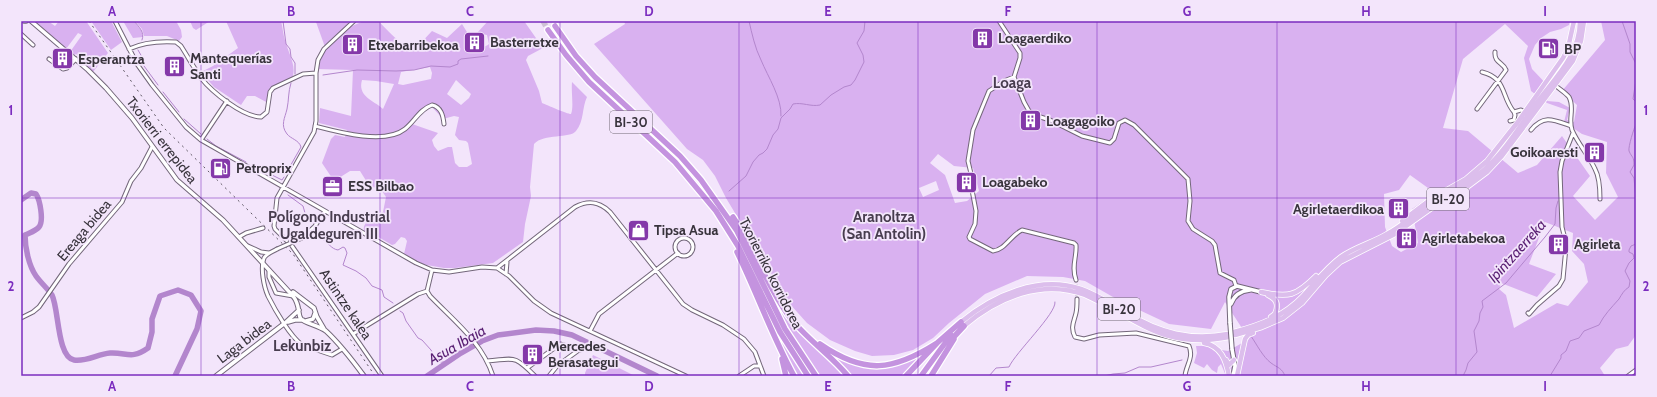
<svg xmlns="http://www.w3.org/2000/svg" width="1657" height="397" font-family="Cabin,sans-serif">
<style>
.green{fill:#d9b1f0;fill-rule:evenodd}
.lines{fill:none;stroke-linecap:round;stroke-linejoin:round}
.stream{stroke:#b386cd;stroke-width:1}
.river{stroke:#b386cd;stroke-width:5.5}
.minor-tunnel{stroke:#cec1d5;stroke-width:3;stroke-dasharray:3 1.5;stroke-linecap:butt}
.motorway-tunnel{stroke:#cec1d5;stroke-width:5.5;stroke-dasharray:5.5 3;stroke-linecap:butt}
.minor-casing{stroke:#73677a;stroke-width:5}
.tertiary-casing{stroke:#73677a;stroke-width:5.5}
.primary-casing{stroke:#fff;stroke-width:6}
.motorway-casing{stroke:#fff;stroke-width:8}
.minor{stroke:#fff;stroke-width:3}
.tertiary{stroke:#fff;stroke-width:3.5}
.primary{stroke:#dcbeec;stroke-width:4.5}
.motorway{stroke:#c493df;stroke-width:5.5}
.rail{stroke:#5d5662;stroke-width:1;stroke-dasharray:2 4;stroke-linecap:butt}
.minor-bridge-casing{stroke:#73677a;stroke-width:5;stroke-linecap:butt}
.tertiary-bridge-casing{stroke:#73677a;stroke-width:5.5;stroke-linecap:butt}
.minor-bridge{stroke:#fff;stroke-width:3}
.tertiary-bridge{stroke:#fff;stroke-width:3.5}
.grid{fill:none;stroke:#7b2cbf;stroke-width:1;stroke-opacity:0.55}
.labels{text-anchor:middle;stroke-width:3.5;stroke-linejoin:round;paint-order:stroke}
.shield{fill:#f3e5fb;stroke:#706875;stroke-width:1}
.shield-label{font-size:13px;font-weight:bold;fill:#38333c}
.poi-label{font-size:14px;font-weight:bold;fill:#38333c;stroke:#f3e5fb;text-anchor:start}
.street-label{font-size:14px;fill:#38333c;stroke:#f3e5fb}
.neighbourhood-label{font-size:15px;font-weight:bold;fill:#483d4f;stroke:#f3e5fb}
.water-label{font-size:15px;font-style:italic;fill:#591f73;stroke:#f3e5fb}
.neatline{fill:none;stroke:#7b2cbf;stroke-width:1.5}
.grid-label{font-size:13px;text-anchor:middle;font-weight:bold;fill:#7b2cbf}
</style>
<rect width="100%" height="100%" fill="#f3e5fb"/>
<path class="green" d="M33,21H48L55,26L59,21H86L108,53L93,72L85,65L87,63L76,54L74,55L70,52L82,35L78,33L66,49Z
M91,21H111L122,42L111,50Z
M123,21H134L141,30L143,37L133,38Z
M135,21H176L181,30L182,37L179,41L167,36H144L142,29Z
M190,21H210L196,30L193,28Z
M226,21H281C283,28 283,36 286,43C289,55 297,66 292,79C276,86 267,83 268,103L255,96H247L241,105L214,87L201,72L213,66L238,48Z
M320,21H346L352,26L364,21H379C382,26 407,49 411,51L416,48L432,31L447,38L462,24L470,37L465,45V49C472,51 484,48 489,44L487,35L477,33L488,21H524L543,48L528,56L526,60L539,91L542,103C547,105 567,114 571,114C574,108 571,91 572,82L587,97C582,107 584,122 576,131C570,139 544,133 534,144L530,187L531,196L525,224L523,242L493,263L455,268H444L421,264L404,254L407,241L405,238L401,237L395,244L392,245L375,235L364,231C362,220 376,218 383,212L386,197L380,188L370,187L360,171H350L334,181L322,163L331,139L335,135L345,137L347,130L319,123L320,108L351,116L353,70L316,69L315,71L325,47L316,22ZM430,67L432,73L431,79L403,85L398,84L401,72ZM362,80L376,81L394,84L383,109C375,101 357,97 362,80ZM456,80L471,94L469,98L461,105L447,94ZM427,105L432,107L443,119L454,116L459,117L455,135L459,140L466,141L468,143L472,164L467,167H459L455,163L452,147H448L438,151L434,146L432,140L438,133L412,124L411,120Z
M624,21H1570L1569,25L1561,29L1550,32L1541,38L1535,45L1529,59L1532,69L1553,91L1547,101L1559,102L1570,108L1567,120L1574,122L1577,105L1562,91L1605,40L1601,21H1636V335L1628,346L1616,349L1600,368L1605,376H1226L1221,364L1218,367L1217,373L1212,370L1207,364L1204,368L1194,363L1197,353L1196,346H1206L1215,349L1228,351L1249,339L1225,302L1211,329L1169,324L1120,301L1085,281L1063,277L1027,276L985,294L949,323L933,338L913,350L894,355L872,356L855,351L830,340L807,323L789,303L726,198L715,176L703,160L687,149L594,44L625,24ZM1505,24L1528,46L1524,58L1531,91L1547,103L1567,110L1564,122L1582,134L1607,142L1606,173L1618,197L1595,220L1573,196L1590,176L1562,136L1537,165L1518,173L1468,131L1443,128L1463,59ZM938,154L954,166L973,168L979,191L967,201L955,203L945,175L930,163ZM1410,175L1435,193L1412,209L1418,243L1401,252L1392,246L1385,227L1384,194L1399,190ZM936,181L939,190L923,197L919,188ZM1545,222L1573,233L1572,251L1584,264L1588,282L1568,306L1557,303L1514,328L1506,295L1499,289L1501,283L1537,297L1556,274L1529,264Z
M779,306L788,320L845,376H819L798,345L778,307Z
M768,313L786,347L805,376H796Z
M830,354C862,371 888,370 921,356L902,376H851Z
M593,355L635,376H585V373Z"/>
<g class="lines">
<path class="stream" d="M134,21C139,27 145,32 142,40
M283,21L286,44L290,49L291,57L295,63V74
M749,21C752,34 755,48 761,60C768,77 782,98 781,116
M1622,21L1630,44V52L1636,64
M138,50L142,57
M144,66L158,85
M1636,69V72
M323,75L357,70L396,71L414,70L431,66L450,67L458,64V61L461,59L488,56
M1636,80L1633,99L1636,102V122
M163,92L179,112
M184,119L201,134
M1636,124C1634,128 1628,147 1629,151C1632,158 1634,156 1634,165L1630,172L1634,178L1636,199
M207,139L216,146L246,162
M256,167L282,180L284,177
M288,170L301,147C299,140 291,139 287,134C280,125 285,118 287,109C289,100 288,92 291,83
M729,191L746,176L753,162L759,155L763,153L767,149L773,135L778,129L781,118L790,109L793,104C802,102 811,107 820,105L831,95L844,87L851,85L855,80L864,62L863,55L857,43L864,31L865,21
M288,195L303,206L305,213L313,223
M318,230L322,239C328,242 331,249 338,250L343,247L345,248L347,253L343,265L356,271L366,278L372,286L382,290L384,297L393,303
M400,311L403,313L406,321L418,338L422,340L431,350L436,359L441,362H447
M1251,336C1257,345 1263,357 1271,363C1278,368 1282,368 1285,376
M989,376L996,368L1009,367C1015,353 1057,313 1055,302
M1104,376L1113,374L1125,373L1139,367H1151L1182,360
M1463,376L1466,370L1468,363L1477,352L1474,331L1479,321L1480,313L1483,307L1482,301L1506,283L1545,237L1555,224L1556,208L1558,201
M1550,376L1561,358V355L1566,351L1570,341L1579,338L1584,331L1599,325C1604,315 1611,308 1619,299C1622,294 1624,290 1629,287L1630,281L1625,271L1629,263L1634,258L1633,254L1629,252V250L1631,246L1636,244"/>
<path class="river" d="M21,200L31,193L36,194C40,200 44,221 39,227C36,231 29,233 25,235C25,248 29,266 36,276C41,283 48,289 52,295C59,309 57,357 74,360C86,362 98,354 110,353C127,352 131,360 148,348L152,332V319L160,296L178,290L191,295L201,311L197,329L175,376
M427,376L461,353L482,341L498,335L536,330L554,331L572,335L657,376"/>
<path class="minor-tunnel" d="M1076,280L1077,299"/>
<path class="motorway-tunnel" d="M543,21L548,30"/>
<defs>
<path id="minor" d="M115,21L137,64L152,85L186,127L201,140L416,263L432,270L449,272L482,267L497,268L509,276L534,301L551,313L686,376
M999,21L1020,53V58L1014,77L1024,102L1029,111L1034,115L1050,120L1082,136L1110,143L1114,139L1119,123L1125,120L1134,125L1188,179L1190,201L1188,221L1193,229L1212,241L1215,245L1220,273L1234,280L1236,286
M21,34L33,45
M129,49C144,42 160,41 176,42L181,46C188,57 194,68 201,78C212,92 243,117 261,117L267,112L270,92L273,88L303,74L316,73
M49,59L63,69L67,68L76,59
M1482,72C1507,78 1501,97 1514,112L1521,110L1525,112
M1014,77L1004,81L989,91L973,130L968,161L973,182L972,190L976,211L975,224L969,237L970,239L993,251C1005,250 1011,235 1022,230L1074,243L1076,245C1077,257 1071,266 1076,280
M1555,85C1559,89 1565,92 1569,97C1575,108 1568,118 1572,130C1578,144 1589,156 1595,169C1600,178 1600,190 1600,199
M1477,109L1506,70C1503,62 1494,63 1495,52
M1510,121L1514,120L1515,115L1514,112
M315,126C338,132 385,145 405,129C414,122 420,109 432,105C441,107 443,115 444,124
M1531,130C1544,114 1554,120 1571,126
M201,140L227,101
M239,237L246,233L263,228
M302,238L315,226L325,211
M675 247a9 9 0 1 1 18 0a9 9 0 1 1-18 0Z
M287,241L275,229L274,226L277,198L314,132L316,121V73L318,60L324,49L354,21
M248,246L261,252L269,253
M292,246L382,376
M277,249C272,252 266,254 264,258C260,268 264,287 268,296C275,310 290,336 302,345L332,355L342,349
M497,268L575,207C588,200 599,201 610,212L683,304L692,310L723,325L744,339L755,352L764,376
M269,270V277L276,293L293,296
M506,274L507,262
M427,291L430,296C454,321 482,342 493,376
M1077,299C1077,304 1077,309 1076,313C1074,322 1070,327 1075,337L1084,339L1099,335L1136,333L1185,345L1189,346C1194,358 1186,365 1185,376
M1528,313L1529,314L1537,305L1559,286L1563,279L1566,247L1565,239L1562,227L1560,172L1562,161L1573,133
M21,318L33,312L39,307L69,264L122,202L131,181L141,168L152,147
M590,331L599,314L678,253
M353,334L418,294L427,291L432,270
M487,361C515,359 513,354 535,376
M527,368L560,344L580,350
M549,376L557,366L583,347
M739,376L754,366H759
M1628,376L1636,370"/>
<path id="tertiary" d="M24,21H26
M31,21L88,70L106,88L132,118L177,180L223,220L293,296C301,306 297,314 301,319C305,323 319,326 326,331C340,344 353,361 364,376
M293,292L314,308L317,317L324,329
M1231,304C1234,295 1240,291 1250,290
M306,321L313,319L315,313
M288,322L295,320H303
M1230,323L1229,297L1231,289L1237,286L1261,292
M1232,349L1235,366L1233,376
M216,376L285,323L299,310"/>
<path id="primary" d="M1402,221L1431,199L1466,179L1487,161L1517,123L1563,58L1568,48L1574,21
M1261,292C1289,298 1296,296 1316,276
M1268,295C1277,299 1279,305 1275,314L1271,317
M961,322C994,295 1039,275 1081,289C1098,295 1112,305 1127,313C1159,333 1191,341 1228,334
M964,326C998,297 1042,279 1085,295C1140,320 1163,350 1229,337
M1234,332C1261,325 1284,316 1303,296C1315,283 1326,268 1341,257C1355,247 1372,243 1387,234C1402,226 1415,214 1429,205C1448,193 1468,184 1485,169C1507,149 1523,121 1541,97C1559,74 1580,52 1580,21
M1235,335L1262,327L1283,318L1302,303L1326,275L1340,262L1395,234L1433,207L1463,190L1487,172L1502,156L1573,61L1581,41L1584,21
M1204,343C1221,346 1226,360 1229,376
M1226,360L1229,365L1234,360
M1237,376L1245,339L1248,335L1253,333"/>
<path id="motorway" d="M555,26L576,56L595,77L680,156L701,180L737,231L785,329L816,376
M548,30L566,55L589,82L675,162L716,211L738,246L780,332L808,376
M733,217C754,248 766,284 788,315C805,338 830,354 848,376
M737,252C757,293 772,336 794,376
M950,341L964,326
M820,344C865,375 893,371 937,343
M782,359L786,376
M906,376L937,343L961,322
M921,376L951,335
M931,376L954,339"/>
</defs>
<use href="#minor" class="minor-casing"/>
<use href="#tertiary" class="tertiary-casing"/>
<use href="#primary" class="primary-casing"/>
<use href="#motorway" class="motorway-casing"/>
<use href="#minor" class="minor"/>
<use href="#tertiary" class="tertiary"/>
<use href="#primary" class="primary"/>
<use href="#motorway" class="motorway"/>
<path class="rail" d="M89,21L164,128L293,254L375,376"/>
<defs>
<path id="minor-bridge" d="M277,249L302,238"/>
<path id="tertiary-bridge" d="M1230,323L1232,349"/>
</defs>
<use href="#minor-bridge" class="minor-bridge-casing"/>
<use href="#tertiary-bridge" class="tertiary-bridge-casing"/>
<use href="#minor-bridge" class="minor-bridge"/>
<use href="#tertiary-bridge" class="tertiary-bridge"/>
</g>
<path class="grid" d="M201,21V376M380,21V376M560,21V376M739,21V376M918,21V376M1097,21V376M1277,21V376M1456,21V376M21,198H1636"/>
<defs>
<symbol id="building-square" viewBox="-11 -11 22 22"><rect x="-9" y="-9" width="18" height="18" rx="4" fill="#8438a9" stroke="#f3e5fb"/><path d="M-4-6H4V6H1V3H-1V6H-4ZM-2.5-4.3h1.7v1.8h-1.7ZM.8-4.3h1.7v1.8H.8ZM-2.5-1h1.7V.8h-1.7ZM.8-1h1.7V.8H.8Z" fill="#fff"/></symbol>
<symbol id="fuel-square" viewBox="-11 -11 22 22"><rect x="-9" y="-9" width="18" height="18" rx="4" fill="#8438a9" stroke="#f3e5fb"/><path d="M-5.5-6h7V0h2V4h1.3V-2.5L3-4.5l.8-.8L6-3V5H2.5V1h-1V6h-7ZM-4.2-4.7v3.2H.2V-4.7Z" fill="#fff"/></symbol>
<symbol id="office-square" viewBox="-11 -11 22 22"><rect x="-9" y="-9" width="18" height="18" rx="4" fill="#8438a9" stroke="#f3e5fb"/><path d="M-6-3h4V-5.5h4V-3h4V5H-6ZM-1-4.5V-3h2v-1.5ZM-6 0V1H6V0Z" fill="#fff"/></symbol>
<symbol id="shop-square" viewBox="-11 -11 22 22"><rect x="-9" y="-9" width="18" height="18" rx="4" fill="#8438a9" stroke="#f3e5fb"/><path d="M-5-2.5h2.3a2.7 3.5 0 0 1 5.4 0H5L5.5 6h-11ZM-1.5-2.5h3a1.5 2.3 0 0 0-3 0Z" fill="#fff"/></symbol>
</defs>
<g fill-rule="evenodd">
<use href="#building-square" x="970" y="26" width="25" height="25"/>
<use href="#building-square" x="462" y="30" width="25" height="25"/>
<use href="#building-square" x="340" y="32" width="25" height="25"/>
<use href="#fuel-square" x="1536" y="36" width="25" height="25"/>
<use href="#building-square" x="50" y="46" width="25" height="25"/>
<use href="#building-square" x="162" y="54" width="25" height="25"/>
<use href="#building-square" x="1018" y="108" width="25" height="25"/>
<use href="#building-square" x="1582" y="140" width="25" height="25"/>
<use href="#fuel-square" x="208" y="156" width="25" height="25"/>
<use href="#building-square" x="954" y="170" width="25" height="25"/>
<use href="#office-square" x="320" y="174" width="25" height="25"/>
<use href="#building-square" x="1386" y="196" width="25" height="25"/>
<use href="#shop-square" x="626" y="218" width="25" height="25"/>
<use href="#building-square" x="1394" y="226" width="25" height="25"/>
<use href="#building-square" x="1546" y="232" width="25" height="25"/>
<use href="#building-square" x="520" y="342" width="25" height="25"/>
</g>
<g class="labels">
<g class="shield">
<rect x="610" y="111" width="42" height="22" rx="3"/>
<rect x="1427" y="188" width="42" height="22" rx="3"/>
<rect x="1098" y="298" width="42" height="22" rx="3"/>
</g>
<g class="shield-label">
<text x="631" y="127">BI-30</text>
<text x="1448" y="204">BI-20</text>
<text x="1119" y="314">BI-20</text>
</g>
<g class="poi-label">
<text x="998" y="43">Loagaerdiko</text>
<text x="490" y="47">Basterretxe</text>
<text x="368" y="50">Etxebarribekoa</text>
<text x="1564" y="54">BP</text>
<text x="190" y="63">Mantequerías<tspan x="190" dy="16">Santi</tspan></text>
<text x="78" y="64">Esperantza</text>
<text x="1046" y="126">Loagagoiko</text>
<text x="1578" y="157" text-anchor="end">Goikoaresti</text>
<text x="236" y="173">Petroprix</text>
<text x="982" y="187">Loagabeko</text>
<text x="348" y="191">ESS Bilbao</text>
<text x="1384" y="214" text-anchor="end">Agirletaerdikoa</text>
<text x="654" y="235">Tipsa Asua</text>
<text x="1422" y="243">Agirletabekoa</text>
<text x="1574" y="249">Agirleta</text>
<text x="548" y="351">Mercedes<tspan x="548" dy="16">Berasategui</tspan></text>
</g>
<g class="street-label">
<text transform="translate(162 140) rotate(52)" y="5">Txorierri errepidea</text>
<text transform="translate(84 230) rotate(-50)" y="5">Ereaga bidea</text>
<text transform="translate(771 273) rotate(63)" y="5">Txorierriko korridorea</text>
<text transform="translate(346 304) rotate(56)" y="5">Astintze kalea</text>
<text transform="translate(244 341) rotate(-37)" y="5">Laga bidea</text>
</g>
<g class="neighbourhood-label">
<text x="1012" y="88">Loaga</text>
<text x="329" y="222">Polígono Industrial<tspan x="329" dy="17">Ugaldeguren III</tspan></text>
<text x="884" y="222">Aranoltza<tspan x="884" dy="17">(San Antolin)</tspan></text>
<text x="302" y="351">Lekunbiz</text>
</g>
<g class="water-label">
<text transform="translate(1517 251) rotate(-48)" y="5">Ipintzaerreka</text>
<text transform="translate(457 345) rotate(-30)" y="5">Asua Ibaia</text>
</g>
</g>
<rect width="1657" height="397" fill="none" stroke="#f3e5fb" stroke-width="44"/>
<rect x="22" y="22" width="1613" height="353" class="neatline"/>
<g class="grid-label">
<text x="112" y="16">A</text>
<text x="291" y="16">B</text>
<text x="470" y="16">C</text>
<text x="649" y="16">D</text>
<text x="828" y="16">E</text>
<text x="1008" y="16">F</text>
<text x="1187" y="16">G</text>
<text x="1366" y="16">H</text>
<text x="1545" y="16">I</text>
<text x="11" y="115">1</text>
<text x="1646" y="115">1</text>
<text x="11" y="291">2</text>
<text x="1646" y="291">2</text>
<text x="112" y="391">A</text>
<text x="291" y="391">B</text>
<text x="470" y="391">C</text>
<text x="649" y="391">D</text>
<text x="828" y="391">E</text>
<text x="1008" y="391">F</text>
<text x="1187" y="391">G</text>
<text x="1366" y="391">H</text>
<text x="1545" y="391">I</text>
</g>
</svg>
